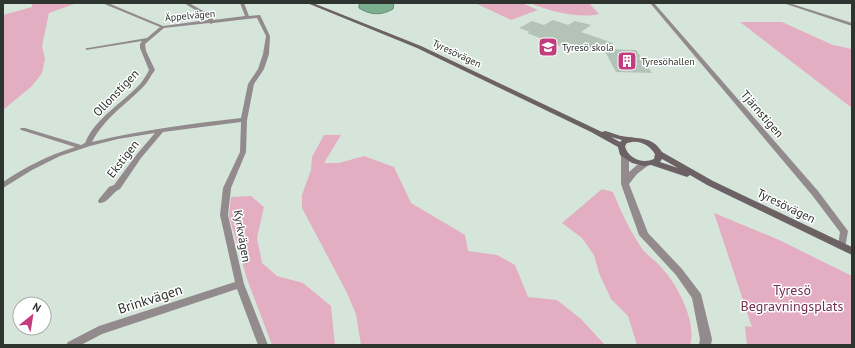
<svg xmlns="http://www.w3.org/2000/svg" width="855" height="348" font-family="'PT Sans',sans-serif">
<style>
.green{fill:#e4aec2}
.water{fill:#7baf8f;stroke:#648a72}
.building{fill:#b3c3b8}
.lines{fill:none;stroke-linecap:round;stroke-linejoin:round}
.minor{fill:#928a8d;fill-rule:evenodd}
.tertiary{fill:#928a8d;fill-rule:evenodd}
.secondary{fill:#6c6165;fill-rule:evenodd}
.labels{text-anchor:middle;stroke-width:3;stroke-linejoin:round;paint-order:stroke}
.far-street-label{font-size:10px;fill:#2e3430;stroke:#fff}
.far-poi-label{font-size:10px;fill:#2e3430;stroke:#fff;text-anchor:start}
.street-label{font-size:12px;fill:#2e3430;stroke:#fff}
.near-park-label{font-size:14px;fill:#74304f;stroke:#fff}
.near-street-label{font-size:14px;fill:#2e3430;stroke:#fff}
</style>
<rect width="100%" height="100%" fill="#d5e5da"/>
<path class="green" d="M32,3H77L49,13L42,46L45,59L42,73L32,86L3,110V15L32,7Z
M475,3H522L538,10L511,20Z
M530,3H589L599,14C580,19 548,11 530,3Z
M740,22H782L833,45L852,49V108Z
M324,135H341L324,163H339L364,156L394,167L411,203L465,235L468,251L497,255L515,265L528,297L557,300L581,319L605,345H361L356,314L346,291L302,208V195L311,170L312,157Z
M602,189L613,192C621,212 630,231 643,250C648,256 655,260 661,267C677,284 697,321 690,345H637L628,316L611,299L599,273L594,255L582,238L562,223Z
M251,196L264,207L257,238L262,263L277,276L303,283L331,306L335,345H272L247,279L229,216L231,197Z
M714,213L777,239L852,276V345H747L745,326L752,327Z"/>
<path class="water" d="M361,3H394L393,9C381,16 370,15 359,8V5Z"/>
<path class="building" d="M553,20L568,25L575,21L591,25L581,32L613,43L604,49L636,50L652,73L616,72L602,46L596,44L587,50L566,42L560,46L527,33L530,32L519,28L532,21L544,25Z"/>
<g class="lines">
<path class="minor" d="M102,3H108L163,26L208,20V18L184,3H189L212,16L213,20L245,16L240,3H244L249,16L260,15L270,36L269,54L264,69L254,84L247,120L246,152L231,188L228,215L244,284L268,345H258L237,289L102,334L81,345H66L68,342L99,326L235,282L220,215L223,188L240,152L241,122L163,132L141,158L120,189C112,192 108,204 99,203L98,201L99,199L109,187L114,185L137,154L155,133L118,139L90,146L60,156L32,170L3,188V182C27,166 47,156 75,147L21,130L20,129L21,128H25L81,145L85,143C96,117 122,104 141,83C144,79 147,74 149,70L140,48V44L142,41L86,50V48H88L147,38L160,27ZM257,18L266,36L263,54L258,69L248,84L241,118C191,124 141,130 92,142C105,117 126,105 144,86C148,82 151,75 155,70L146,51L145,44L164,28L209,23L211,24L213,23Z
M650,3H654L818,191L848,231L845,248L842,249L839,248L838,246L840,232L812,195Z
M783,3H789L852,23V26Z"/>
<path class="tertiary" d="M622,153H625L629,155V172L637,165L646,161L650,164L637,174L629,184L648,233L682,269L701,294L712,339L711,345H699L700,339L692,298L676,275L639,235L621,184V155Z"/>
<path class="secondary" d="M307,3H313L421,46L602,132L605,131C613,133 621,137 629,137C644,139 653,138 662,152L713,181L852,247V255L707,185L690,175L687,177L651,165L644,166L632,163L620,155L618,147L591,132L417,48ZM611,137L622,140L620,142ZM632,142C641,141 650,146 655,154L654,159C643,164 628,159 625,146L627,143ZM662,159L678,168L660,162Z"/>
</g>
<defs>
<symbol id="school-square" viewBox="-11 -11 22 22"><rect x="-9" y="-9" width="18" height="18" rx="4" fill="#c23c7e" stroke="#fff"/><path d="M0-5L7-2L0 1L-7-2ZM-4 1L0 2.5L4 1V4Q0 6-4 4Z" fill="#fff"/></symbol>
<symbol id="building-square" viewBox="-11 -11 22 22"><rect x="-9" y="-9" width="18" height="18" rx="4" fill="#c23c7e" stroke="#fff"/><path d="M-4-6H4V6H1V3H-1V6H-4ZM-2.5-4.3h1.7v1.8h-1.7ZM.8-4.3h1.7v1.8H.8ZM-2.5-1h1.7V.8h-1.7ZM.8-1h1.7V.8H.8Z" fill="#fff"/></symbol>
</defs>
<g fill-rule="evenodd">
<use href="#school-square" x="537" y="36" width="22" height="22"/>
<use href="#building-square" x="616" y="50" width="22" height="22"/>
</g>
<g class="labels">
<g class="far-street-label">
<text transform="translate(190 15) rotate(-5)" y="4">Äppelvägen</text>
<text transform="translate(457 53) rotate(25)" y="4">Tyresövägen</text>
</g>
<g class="far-poi-label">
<text x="562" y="51">Tyresö skola</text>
<text x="641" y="65">Tyresöhallen</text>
</g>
<g class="street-label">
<text transform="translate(116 93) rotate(-46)" y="4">Ollonstigen</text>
<text transform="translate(762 114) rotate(49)" y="4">Tjärnstigen</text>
<text transform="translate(123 159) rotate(-52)" y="4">Ekstigen</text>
<text transform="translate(786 206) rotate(26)" y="4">Tyresövägen</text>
<text transform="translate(242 236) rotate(80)" y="4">Kyrkvägen</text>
</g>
<g class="near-park-label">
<text x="792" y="295">Tyresö<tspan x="792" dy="16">Begravningsplats</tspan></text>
</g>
<g class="near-street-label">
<text transform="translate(150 299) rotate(-18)" y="5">Brinkvägen</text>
</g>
</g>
<rect width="855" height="348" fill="none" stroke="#2e3430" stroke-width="8"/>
<g transform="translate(32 316) rotate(30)"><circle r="19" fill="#ffffff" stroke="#abaeac"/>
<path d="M0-3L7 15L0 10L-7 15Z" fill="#c23c7e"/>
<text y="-6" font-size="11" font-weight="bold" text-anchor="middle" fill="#2e3430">N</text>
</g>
</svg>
